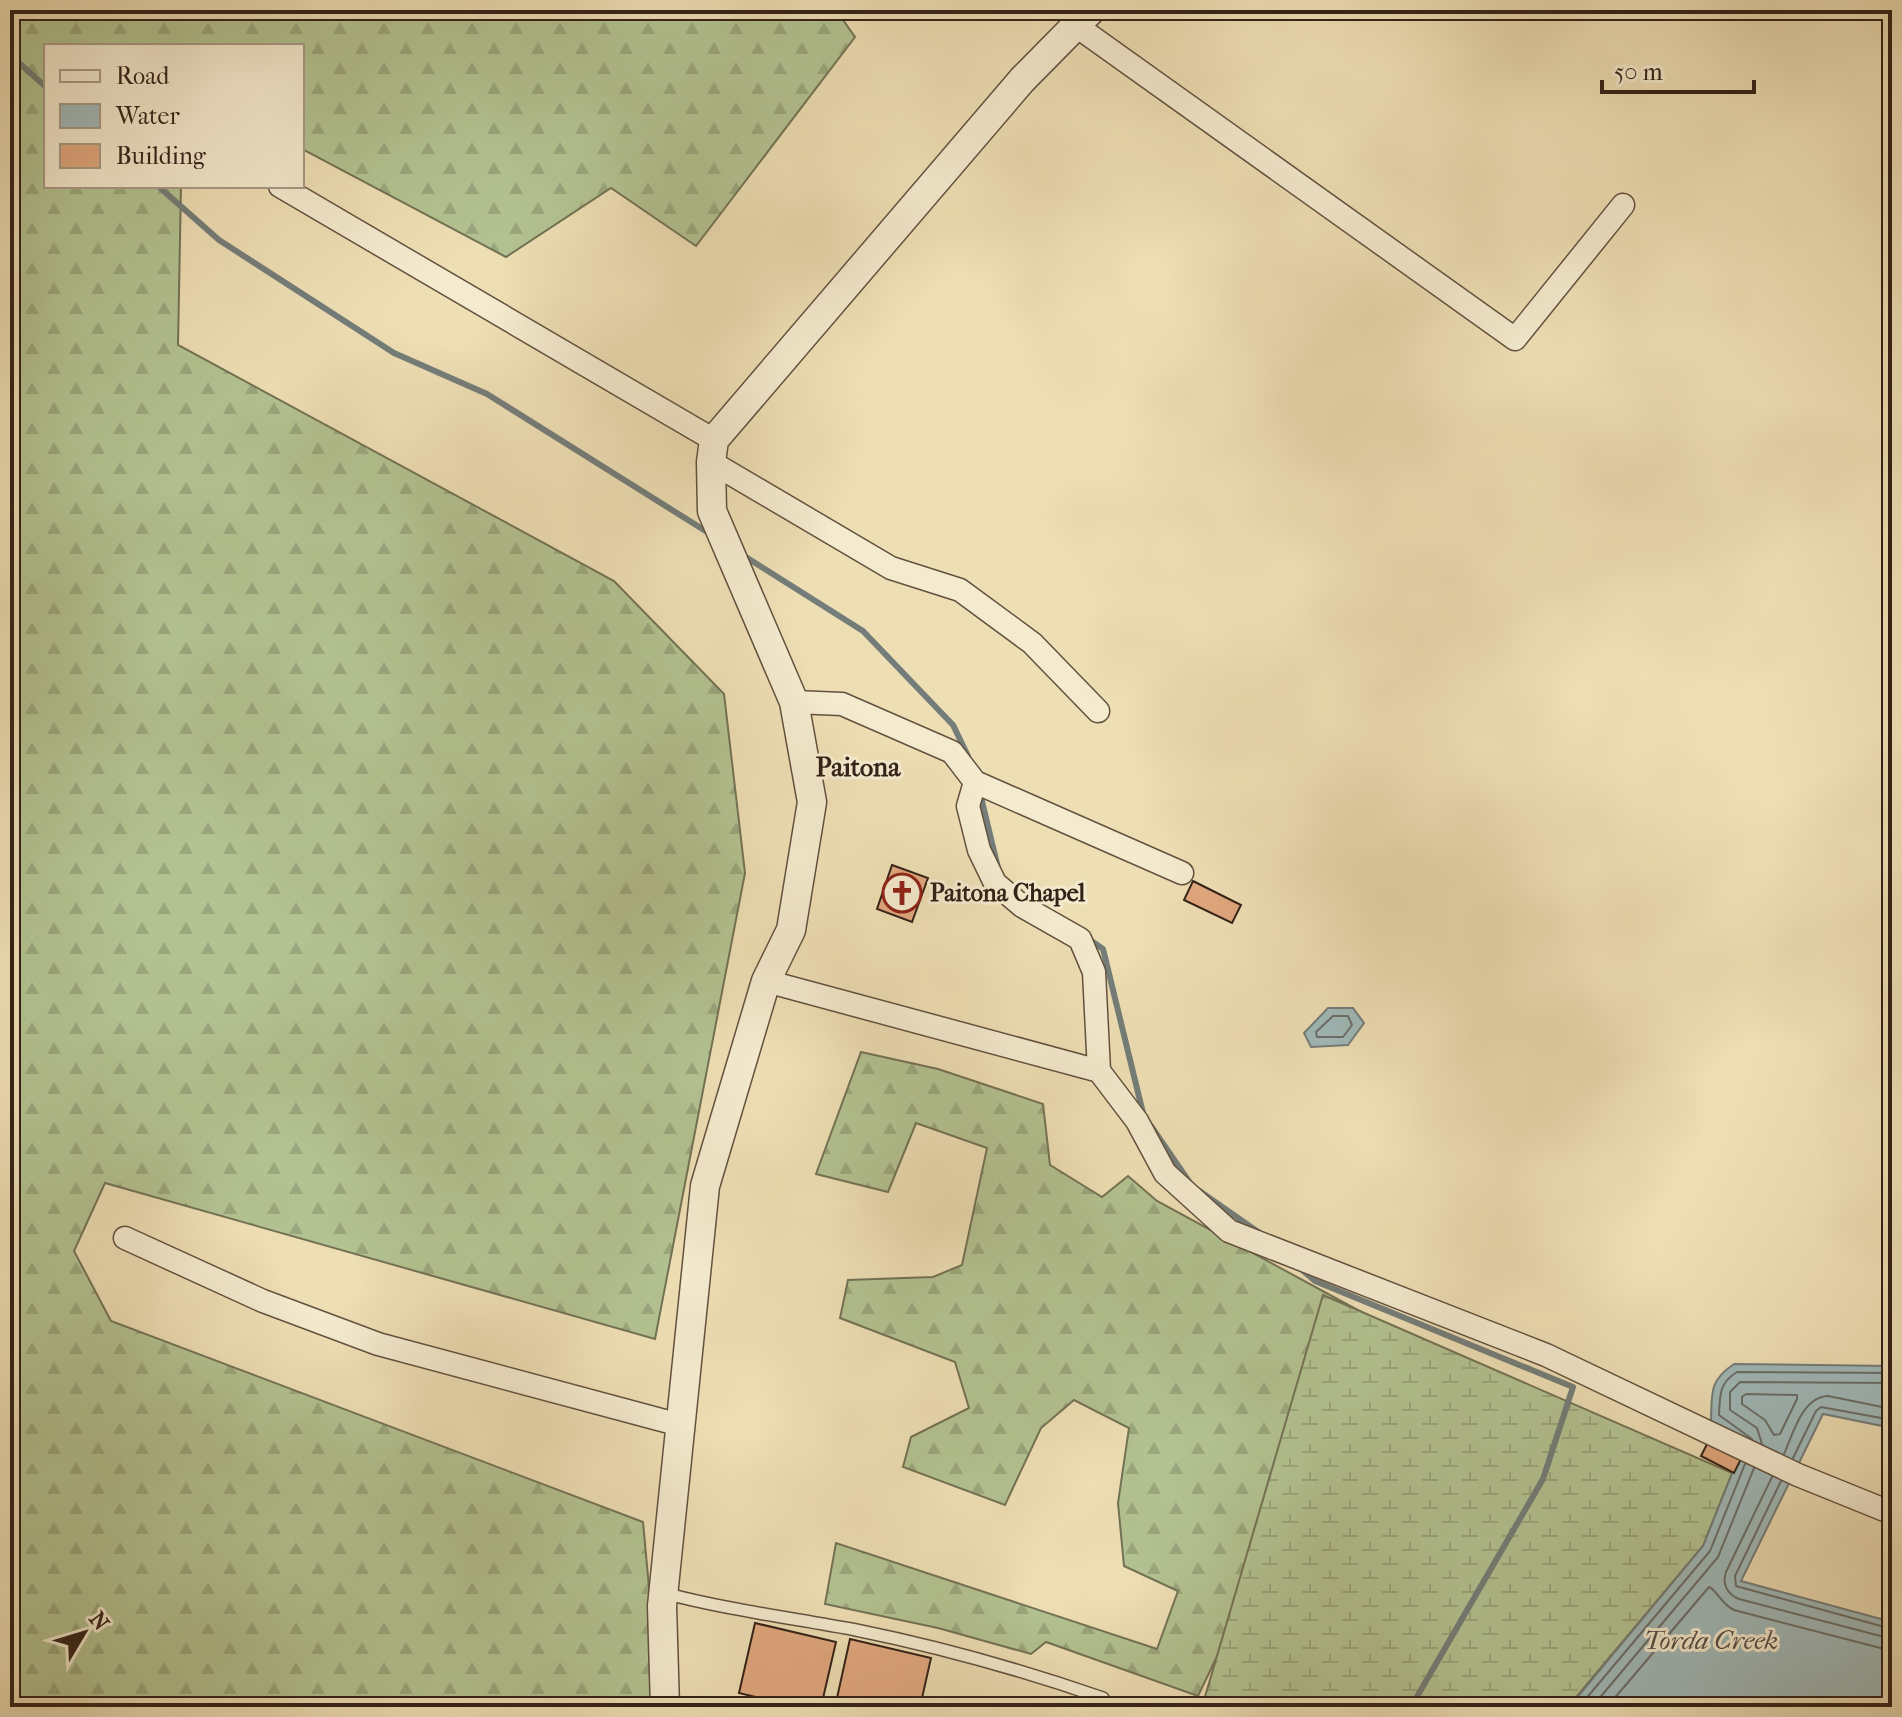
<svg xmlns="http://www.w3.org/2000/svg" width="1902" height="1717" font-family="'IM FELL French Canon',serif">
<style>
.forest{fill:url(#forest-firs);stroke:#737254;stroke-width:2}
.wetland{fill:url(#wetland-marsh);stroke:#737254;stroke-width:2}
.water{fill:#a0b9b9;stroke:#747d79;stroke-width:2}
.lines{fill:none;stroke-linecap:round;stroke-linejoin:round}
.shore{stroke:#6a6e68;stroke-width:2}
.stream{stroke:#747d79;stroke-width:6}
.building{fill:#e1a77e;stroke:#332218;stroke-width:2}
.service-casing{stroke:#62513f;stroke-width:14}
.minor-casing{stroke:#62513f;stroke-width:25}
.tertiary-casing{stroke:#62513f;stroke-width:31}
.service{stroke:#f4eace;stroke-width:11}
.minor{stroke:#f4eace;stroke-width:22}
.tertiary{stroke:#f4eace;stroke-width:28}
.labels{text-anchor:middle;stroke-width:6;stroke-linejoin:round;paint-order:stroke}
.poi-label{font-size:24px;font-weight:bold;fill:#332218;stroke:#f4eace;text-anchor:start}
.neighbourhood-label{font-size:26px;font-weight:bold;fill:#332218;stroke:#f4eace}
.water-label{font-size:26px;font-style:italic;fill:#544f48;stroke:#f4eace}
</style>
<defs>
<pattern id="forest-firs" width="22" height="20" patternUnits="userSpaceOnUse" patternTransform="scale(2)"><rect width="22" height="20" fill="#b3c291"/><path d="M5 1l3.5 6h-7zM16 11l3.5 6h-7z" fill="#9aa67c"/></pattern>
<pattern id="wetland-marsh" width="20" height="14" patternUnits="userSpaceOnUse" patternTransform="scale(2)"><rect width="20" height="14" fill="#b3c291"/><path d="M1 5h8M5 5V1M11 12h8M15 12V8" fill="none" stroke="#9aa67c"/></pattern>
</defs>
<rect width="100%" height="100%" fill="#eedeb4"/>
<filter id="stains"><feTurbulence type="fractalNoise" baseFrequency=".0025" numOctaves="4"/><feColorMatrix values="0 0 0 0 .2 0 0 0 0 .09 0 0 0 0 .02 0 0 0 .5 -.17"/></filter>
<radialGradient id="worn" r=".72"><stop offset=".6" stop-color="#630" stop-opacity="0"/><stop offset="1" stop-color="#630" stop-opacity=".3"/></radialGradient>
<path class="forest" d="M10,10H836L855,37L696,246L611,188L506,257L302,149V46H46V186H181L178,345L614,581L724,694L745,873L655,1339L105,1183L74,1251L111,1321L643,1522L660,1707H10Z
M861,1052L938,1069L1043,1104L1050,1165L1102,1197L1128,1176L1157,1201L1378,1321L1198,1696L1046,1642L1031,1654L938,1628L825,1604L836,1543L1157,1649L1178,1591L1124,1566L1118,1503L1129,1428L1074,1400L1041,1428L1005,1505L903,1467L911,1437L969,1408L955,1362L840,1318L848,1280L933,1277L962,1265L987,1148L916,1123L888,1192L816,1174Z"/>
<path class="wetland" d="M1323,1295L1732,1473L1703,1546L1568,1707H1202Z"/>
<path class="water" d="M1328,1008H1353L1364,1023L1348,1045L1311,1047L1304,1033Z
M1734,1364L1892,1366V1428L1823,1414L1741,1581L1892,1622V1707L1864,1704L1863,1707H1569L1703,1546L1745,1441L1711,1421C1712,1392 1709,1381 1734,1364Z"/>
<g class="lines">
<path class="shore" d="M1333,1016H1348L1352,1025L1343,1037H1317L1316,1032Z
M1746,1394L1797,1395V1399L1780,1434L1774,1435L1765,1420L1742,1404V1397Z
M1752,1439L1719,1415C1720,1395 1719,1383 1737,1372L1892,1373
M1762,1444L1757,1428L1730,1410V1392L1740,1382L1892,1383
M1784,1454C1793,1434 1802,1397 1828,1396L1892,1409
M1793,1458L1816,1411L1821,1407L1892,1420
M1772,1477L1726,1572C1722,1584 1727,1594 1739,1599L1892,1639
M1781,1481L1735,1576L1736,1586L1892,1629
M1579,1707L1710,1551L1745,1464
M1592,1707L1718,1557L1754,1468
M1607,1707L1709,1587C1718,1591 1721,1604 1734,1610L1892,1651"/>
<path class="stream" d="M10,55L46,87
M158,186L219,240L394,353L487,394L712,535
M741,554L863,631L953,725L968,756
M980,793L998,868
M1090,940L1103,949L1143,1113
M1151,1126L1190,1183
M1198,1190L1261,1234
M1300,1268L1315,1281L1573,1387L1543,1479L1411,1707"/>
</g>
<path class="building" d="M892,865L928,878L912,922L877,909Z
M1193,881L1241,905L1232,923L1184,900Z
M1708,1442L1741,1459L1734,1473L1701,1456Z
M755,1623L836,1642L821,1707H797L739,1693Z
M850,1639L931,1658L920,1707H835Z"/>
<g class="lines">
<defs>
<path id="service" d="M664,1593C728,1610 792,1618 856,1630C940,1647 1022,1670 1103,1698"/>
<path id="minor" d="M1075,25L1515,339L1623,205
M280,186L714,440
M711,462L891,568L960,590L1032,643L1098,711
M794,702L842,704L952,752L975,782L968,806L979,850L995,883L1022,906L1080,939L1094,972L1099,1071
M975,782L1182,873
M766,981L1099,1071L1137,1121L1165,1173L1229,1231L1546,1355L1798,1475L1892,1513
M125,1238L263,1301L378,1344L680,1425"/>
<path id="tertiary" d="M665,1707L662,1606L705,1186L766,981L791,930L812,802L794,702L712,511L711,462L714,440L1022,80L1091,10"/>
</defs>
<use href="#service" class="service-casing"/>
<use href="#minor" class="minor-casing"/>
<use href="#tertiary" class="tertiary-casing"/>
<use href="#service" class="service"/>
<use href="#minor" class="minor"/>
<use href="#tertiary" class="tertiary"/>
</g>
<defs>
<symbol id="church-ring" viewBox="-11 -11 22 22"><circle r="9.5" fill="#f4eace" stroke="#8f2418" stroke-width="1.5"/><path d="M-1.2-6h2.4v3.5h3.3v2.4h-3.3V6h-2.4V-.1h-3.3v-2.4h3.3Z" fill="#8f2418"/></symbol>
</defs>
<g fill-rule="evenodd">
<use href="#church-ring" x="880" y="871" width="44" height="44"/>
</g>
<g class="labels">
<g class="poi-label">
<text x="930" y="901">Paitona Chapel</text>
</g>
<g class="neighbourhood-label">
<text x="858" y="776">Paitona</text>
</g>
<g class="water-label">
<text x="1711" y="1649">Torda Creek</text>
</g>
</g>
<rect width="1902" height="1717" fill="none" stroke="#eedeb4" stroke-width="40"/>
<rect x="12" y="12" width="1878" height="1693" fill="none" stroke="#332218" stroke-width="4"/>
<rect x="20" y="20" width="1862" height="1677" fill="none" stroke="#332218" stroke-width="2"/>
<rect x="44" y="44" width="260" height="144" fill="#f4eace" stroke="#a79a85" stroke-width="2"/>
<rect x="60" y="70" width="40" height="12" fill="#f4eace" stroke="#a79a85" stroke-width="2"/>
<text x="116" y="84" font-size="24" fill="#332218">Road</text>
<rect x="60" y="104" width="40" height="24" fill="#a0b9b9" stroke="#a79a85" stroke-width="2"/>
<text x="116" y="124" font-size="24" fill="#332218">Water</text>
<rect x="60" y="144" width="40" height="24" fill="#e1a77e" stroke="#a79a85" stroke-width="2"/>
<text x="116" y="164" font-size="24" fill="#332218">Building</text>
<g transform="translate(84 1633) rotate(52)" stroke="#f4eace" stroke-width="6" paint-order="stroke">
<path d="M0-6L14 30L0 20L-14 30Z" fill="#332218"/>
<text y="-12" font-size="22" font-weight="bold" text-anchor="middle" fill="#332218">N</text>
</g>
<path d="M1602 80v12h152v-12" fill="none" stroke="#332218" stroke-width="4"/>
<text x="1614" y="80" font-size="24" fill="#332218" stroke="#f4eace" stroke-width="6" paint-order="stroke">50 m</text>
<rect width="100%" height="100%" filter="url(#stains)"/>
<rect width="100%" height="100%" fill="url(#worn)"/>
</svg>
